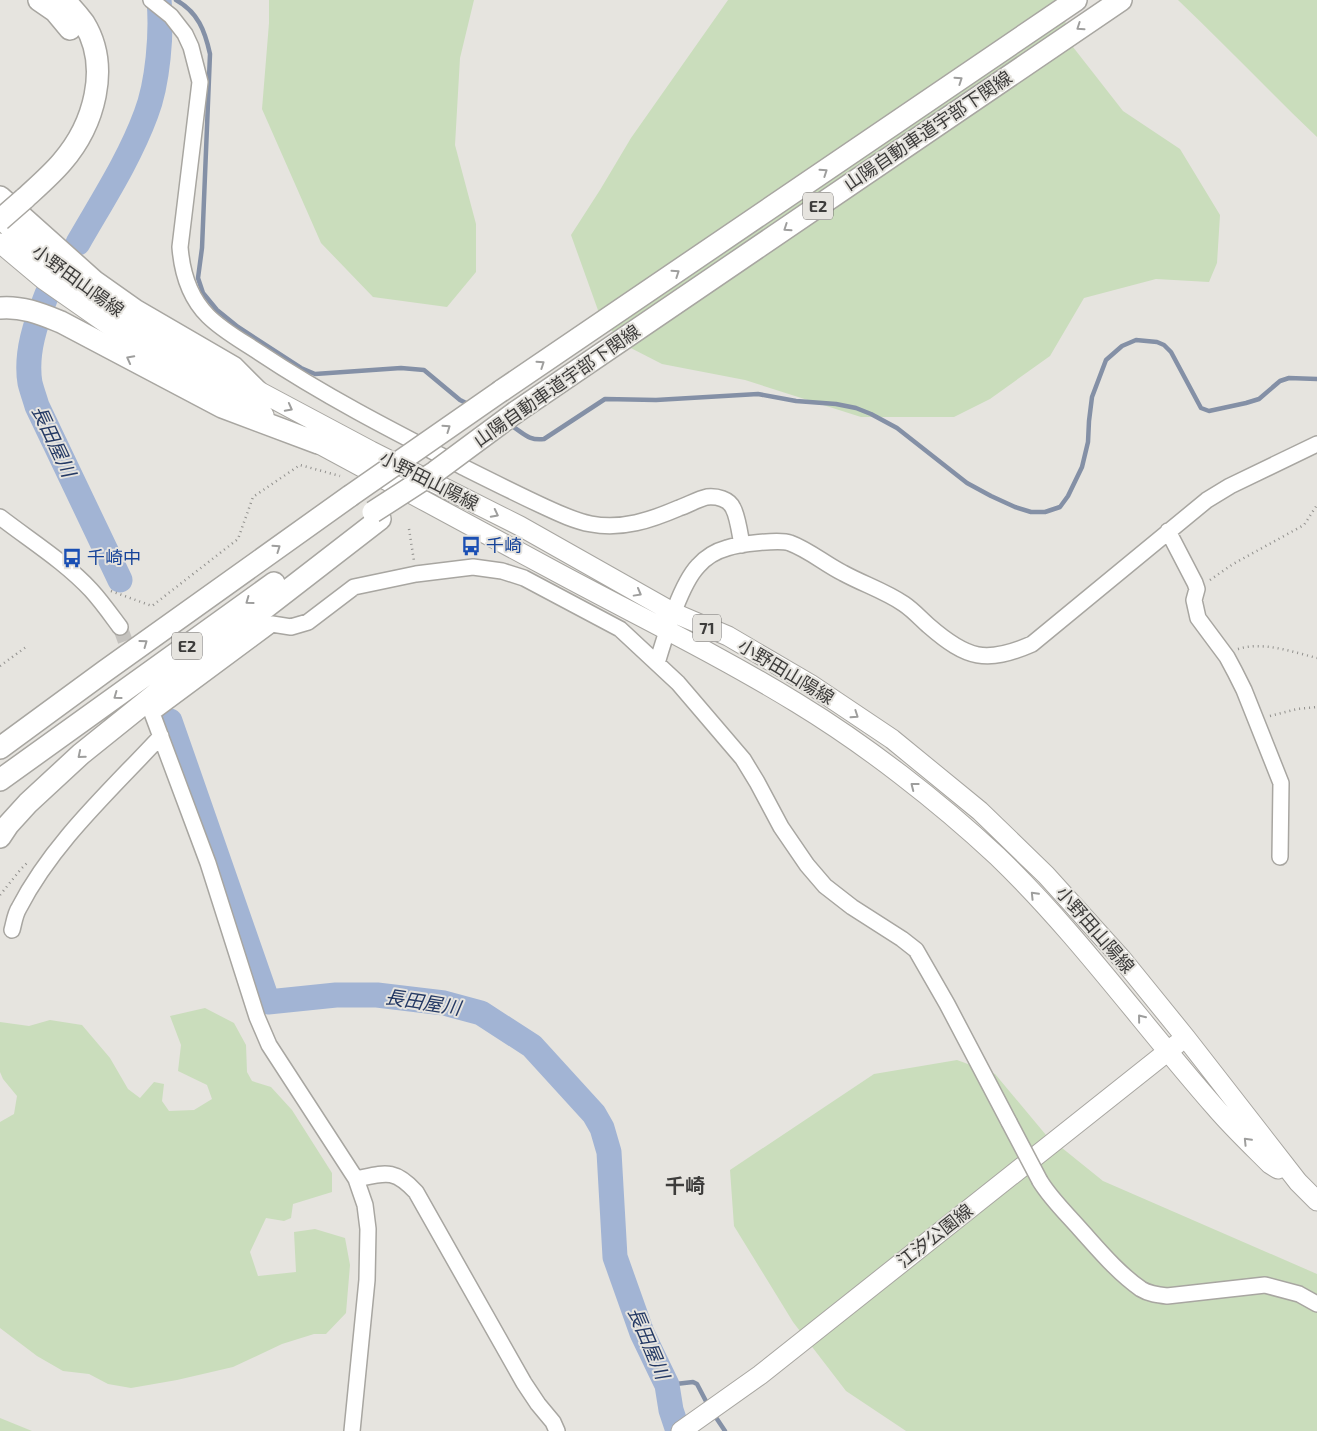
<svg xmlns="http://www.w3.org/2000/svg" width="1317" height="1431" font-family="'Exo 2','Noto Sans JP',sans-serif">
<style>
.green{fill:#caddbc}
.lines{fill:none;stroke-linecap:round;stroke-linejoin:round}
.stream{stroke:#8490a6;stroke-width:4.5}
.river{stroke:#a2b4d4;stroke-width:25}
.minor-tunnel{stroke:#c4c2be;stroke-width:15;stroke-dasharray:15 8;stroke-linecap:butt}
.minor-casing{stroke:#a8a6a1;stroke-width:18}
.major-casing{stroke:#a8a6a1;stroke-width:21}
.highway-casing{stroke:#a8a6a1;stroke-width:24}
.path{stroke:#91908d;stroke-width:2.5;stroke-dasharray:1 4;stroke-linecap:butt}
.minor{stroke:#fff;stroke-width:15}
.major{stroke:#fff;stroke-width:19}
.highway{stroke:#fff;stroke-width:21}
.minor-bridge-casing{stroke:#a8a6a1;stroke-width:18;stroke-linecap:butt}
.highway-bridge-casing{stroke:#a8a6a1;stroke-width:24;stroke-linecap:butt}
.minor-bridge{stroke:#fff;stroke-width:15}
.highway-bridge{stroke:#fff;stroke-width:21}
.oneway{stroke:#9e9e9d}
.labels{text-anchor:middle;stroke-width:4;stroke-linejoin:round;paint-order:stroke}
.shield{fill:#e6e4df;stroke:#706e6c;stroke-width:1}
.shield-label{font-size:16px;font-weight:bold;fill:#3d3c3b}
.street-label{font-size:18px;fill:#3d3c3b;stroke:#e6e4df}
.transit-label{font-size:18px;fill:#164399;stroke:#e6e4df;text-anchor:start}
.water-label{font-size:19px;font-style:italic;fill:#243964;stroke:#e6e4df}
.quarter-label{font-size:20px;font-weight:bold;fill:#3d3c3b;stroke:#e6e4df}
</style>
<rect width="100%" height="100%" fill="#e6e4df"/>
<path class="green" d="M269,0H474L460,58L455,145L476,224V272L447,307L373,297L321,243L262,109L269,23Z
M728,0H1063L1061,8L1073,47L1123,111L1180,149L1220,215L1217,263L1209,282L1156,279L1084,298L1050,356L990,399L954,417H861L745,380L662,364L621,343L599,313L571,235L600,190L631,138Z
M1178,0H1317V137C1270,92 1225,45 1178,0Z
M205,1008L234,1023L246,1045L247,1072L252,1081L271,1087L292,1110L332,1173V1192L293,1204L291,1218L284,1221L266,1218L250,1252L258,1276L296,1272L294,1232L315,1229L345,1238L350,1265L346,1313L326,1334H314L282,1344L233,1367L177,1380L131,1388L108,1384L89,1374L63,1371L37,1356L0,1328V1122L14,1114L17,1096L3,1079L0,1072V1022L29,1026L50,1020L82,1025L110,1058L128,1089L140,1098L154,1082L164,1084L162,1101L169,1111L194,1110L212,1099L207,1085L178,1071L181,1045L170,1016Z
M957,1060L995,1074L1046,1135L1103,1181L1317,1274V1431H906L846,1391L793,1322L734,1226L730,1170L874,1074Z
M0,1418L32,1431H0Z"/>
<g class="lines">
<path class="stream" d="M176,0C198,12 205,31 210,54L202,248L198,278L203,293L217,310L238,327L301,368L315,374L401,368L424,370L460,400L470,405
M510,425C523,432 527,441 544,439L605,399L656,400L758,394L796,401L836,404L856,408L871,414L897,428L967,483L991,496L1015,507L1031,512H1045L1060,507L1068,496L1082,467L1088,442L1089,421L1092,397L1106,360L1122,346L1136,340L1157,342L1164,345L1171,352L1201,408L1209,411L1246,403L1259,399L1280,381L1289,378L1317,379
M667,1385L693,1382L697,1384L709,1407
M713,1413L725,1431"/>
<path class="river" d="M78,243C102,201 129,160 146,114C158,83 162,33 159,0
M47,294C36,322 25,353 30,383C32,391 35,399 37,406L120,580
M170,721L268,1002L336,995H377L444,1003L481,1013L532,1046L594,1114L602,1128L609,1152L615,1257L642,1333L667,1385L671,1410L678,1431"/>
<path class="minor-tunnel" d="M120,627L143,689"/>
<defs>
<path id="minor" d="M151,0L171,16L185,34L191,47L200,82L180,247C182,273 189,297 208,316C223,331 242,341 260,353C326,397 397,433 467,469C493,482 519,495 545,507C560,514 575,521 591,524C622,530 651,520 679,508C688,505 698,499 707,497C717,496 729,499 733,508C738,517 740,535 742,545
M0,517C31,541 65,562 91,590C102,602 111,615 120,627
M1168,531L1195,583L1197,589L1194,600L1198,618L1227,657L1235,672L1244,690L1281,783L1280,857
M657,663C665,637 680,585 698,566C705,558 716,551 727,548C738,544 780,539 790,543C809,550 825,564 843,573C863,584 885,591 904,604C913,610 921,619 929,626C967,659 986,664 1032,644L1207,500L1230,486L1317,444
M12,930C14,923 15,914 19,908C53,842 111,790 161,736
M356,1179C385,1173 394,1168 416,1192L524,1383L538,1404L553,1422L557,1431
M1040,1181C1051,1199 1066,1213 1080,1229C1099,1250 1118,1273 1141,1289C1149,1294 1158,1295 1167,1296L1265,1285L1299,1294L1317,1304
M352,1431L367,1280L368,1229L365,1205L356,1179L269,1045L257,1017L208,863L152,713L272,624L291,627L308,622L354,587L416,574L473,567L502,571L524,578L620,629L678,683L743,759L757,782L781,827L807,865L825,886L852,907L902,939L916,950L947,1004L1009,1122"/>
<path id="major" d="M0,219L56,269L97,298L176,347L371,451L520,526L674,613L728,636L810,684L892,739L980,811L1046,875L1122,959L1186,1038L1298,1182L1317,1201
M0,243L44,280L134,343L264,415
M306,437C387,480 468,525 549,568C632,613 717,654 797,703C866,745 938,801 997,856C1077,933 1142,1024 1215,1107C1232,1127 1251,1145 1270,1164L1278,1169
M681,1431L760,1375L1177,1044"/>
<path id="highway" d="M39,0L55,11L70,29
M0,197L94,281L135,310L233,367L257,391
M24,199C37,187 51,175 62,162C94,125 111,67 84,23C78,15 71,7 64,0
M0,308C22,306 41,314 61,322L222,407L318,443
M501,391L1076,0
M516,412L1121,0
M0,748L105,671L350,496
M0,780L274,583
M0,837L8,825L28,803L81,754L203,656L380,519"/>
</defs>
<use href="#minor" class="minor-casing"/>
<use href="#major" class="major-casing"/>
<use href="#highway" class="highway-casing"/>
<path class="path" d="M409,529L414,561
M1210,580L1233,564L1304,525L1317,505
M111,591L152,606L238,539L253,497L300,465L340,476
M1238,649C1263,641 1293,652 1317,658
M0,666L26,647
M1270,716L1297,709L1317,707
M0,895L21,869L29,861"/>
<use href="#minor" class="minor"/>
<use href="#major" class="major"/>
<use href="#highway" class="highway"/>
<defs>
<path id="minor-bridge" d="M1009,1122L1040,1181"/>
<path id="highway-bridge" d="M0,220L24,199
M350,496L501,391
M373,512L435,472L516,412"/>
</defs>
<use href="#minor-bridge" class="minor-bridge-casing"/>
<use href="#highway-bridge" class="highway-bridge-casing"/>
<use href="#minor-bridge" class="minor-bridge"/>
<use href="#highway-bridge" class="highway-bridge"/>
</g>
<defs><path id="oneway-chevron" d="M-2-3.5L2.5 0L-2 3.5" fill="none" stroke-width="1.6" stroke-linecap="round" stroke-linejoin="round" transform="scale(1.25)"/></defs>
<g class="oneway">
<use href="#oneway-chevron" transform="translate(1080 27) rotate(146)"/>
<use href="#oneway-chevron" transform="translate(959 80) rotate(-34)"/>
<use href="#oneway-chevron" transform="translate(824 172) rotate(-34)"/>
<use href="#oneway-chevron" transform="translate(787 228) rotate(146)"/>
<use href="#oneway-chevron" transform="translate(676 273) rotate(-34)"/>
<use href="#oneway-chevron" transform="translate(130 359) rotate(-152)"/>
<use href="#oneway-chevron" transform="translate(541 364) rotate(-34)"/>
<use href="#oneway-chevron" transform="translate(289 408) rotate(28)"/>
<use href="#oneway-chevron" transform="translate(447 428) rotate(-35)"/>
<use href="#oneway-chevron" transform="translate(495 514) rotate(27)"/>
<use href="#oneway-chevron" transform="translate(277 548) rotate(-35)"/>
<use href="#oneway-chevron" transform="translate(638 593) rotate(29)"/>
<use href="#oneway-chevron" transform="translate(249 601) rotate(144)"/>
<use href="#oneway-chevron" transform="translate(144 643) rotate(-36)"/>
<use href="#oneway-chevron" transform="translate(117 696) rotate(144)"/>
<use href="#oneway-chevron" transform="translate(855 715) rotate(34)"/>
<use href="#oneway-chevron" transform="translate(81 755) rotate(140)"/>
<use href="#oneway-chevron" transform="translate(914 786) rotate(-142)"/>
<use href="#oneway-chevron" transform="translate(1034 895) rotate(-134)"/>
<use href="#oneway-chevron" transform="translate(1141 1018) rotate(-129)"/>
<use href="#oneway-chevron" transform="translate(1247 1141) rotate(-134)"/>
</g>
<defs>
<symbol id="bus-bare" viewBox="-9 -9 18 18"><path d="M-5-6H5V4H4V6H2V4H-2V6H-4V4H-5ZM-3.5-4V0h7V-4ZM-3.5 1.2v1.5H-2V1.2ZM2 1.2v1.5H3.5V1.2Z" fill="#1a4fb4" stroke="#e6e4df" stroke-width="2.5" paint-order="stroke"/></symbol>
</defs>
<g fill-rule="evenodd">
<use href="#bus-bare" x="457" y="532" width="28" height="28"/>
<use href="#bus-bare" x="58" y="544" width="28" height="28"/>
</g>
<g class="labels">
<g class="shield">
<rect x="803" y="192.5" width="30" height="27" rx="4"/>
<rect x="693" y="614.5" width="28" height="27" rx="4"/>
<rect x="172" y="632.5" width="30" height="27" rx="4"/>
</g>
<g class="shield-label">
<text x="818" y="212">E2</text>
<text x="707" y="634">71</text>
<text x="187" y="652">E2</text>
</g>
<g class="street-label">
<text transform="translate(928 131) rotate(-34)" y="6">山陽自動車道宇部下関線</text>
<text transform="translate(78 281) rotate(36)" y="6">小野田山陽線</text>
<text transform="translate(557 386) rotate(-35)" y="6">山陽自動車道宇部下関線</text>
<text transform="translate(429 481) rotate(27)" y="6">小野田山陽線</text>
<text transform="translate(786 672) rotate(31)" y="6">小野田山陽線</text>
<text transform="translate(1095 930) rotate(49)" y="6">小野田山陽線</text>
<text transform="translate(935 1236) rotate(-38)" y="6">江汐公園線</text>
</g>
<g class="transit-label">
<text x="486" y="552">千崎</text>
<text x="87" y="564">千崎中</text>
</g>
<g class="water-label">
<text transform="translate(54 441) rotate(65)" y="7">長田屋川</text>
<text transform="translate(423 1002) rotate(9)" y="7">長田屋川</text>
<text transform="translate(649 1343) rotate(67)" y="7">長田屋川</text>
</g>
<g class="quarter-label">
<text x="685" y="1193">千崎</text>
</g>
</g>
</svg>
